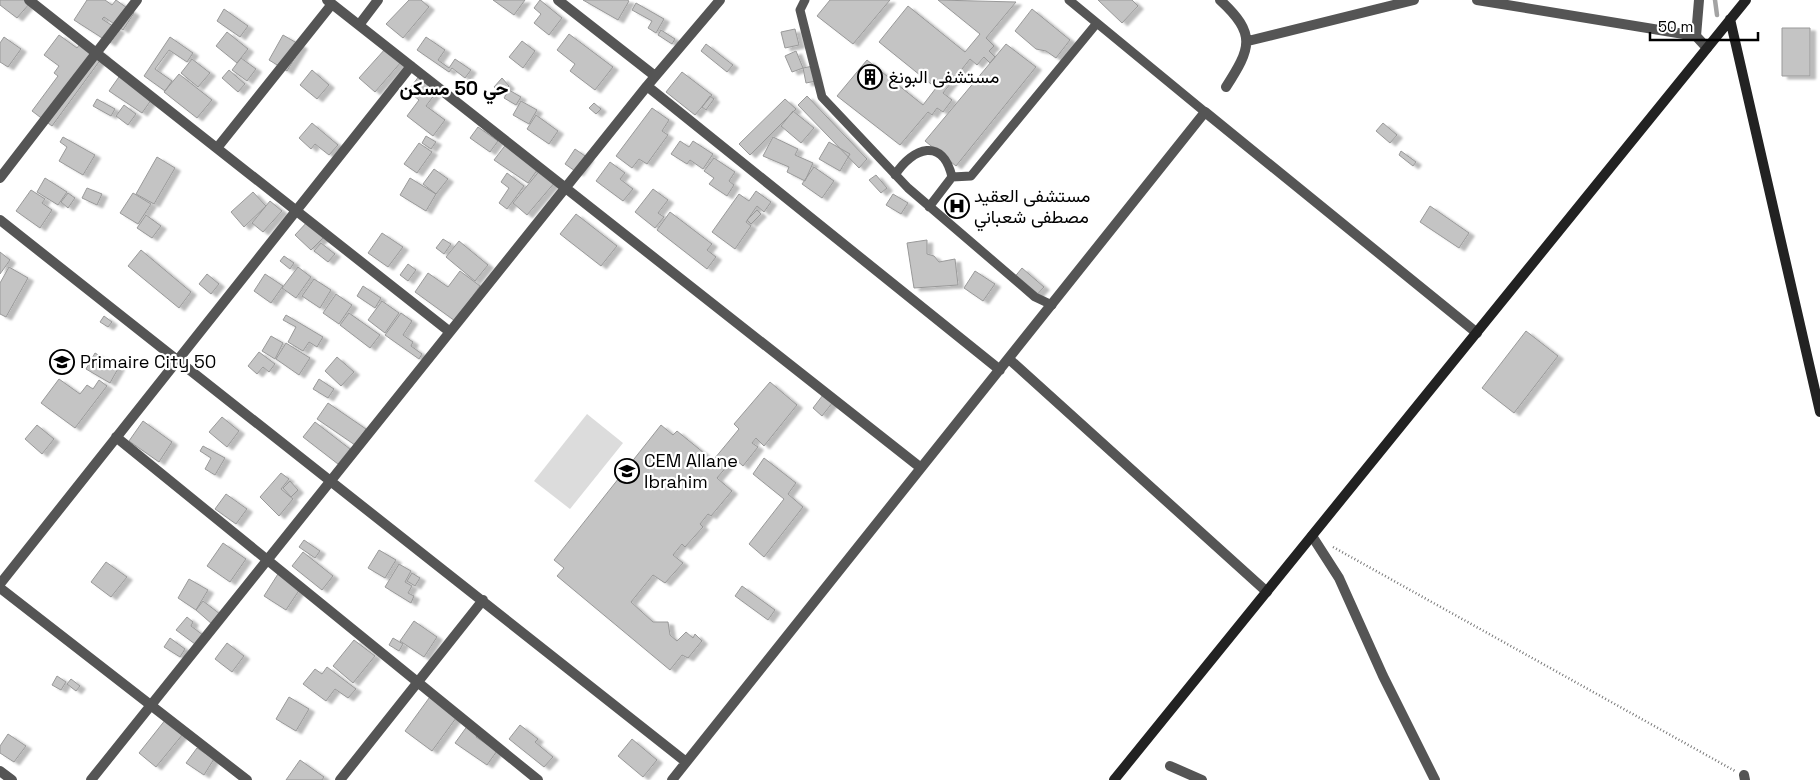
<svg xmlns="http://www.w3.org/2000/svg" width="1820" height="780" font-family="'Space Grotesk',Vazirmatn,sans-serif">
<style>
.green{fill:#dcdcdc}
.lines{fill:none;stroke-linecap:round;stroke-linejoin:round}
.stream{stroke:#a3a3a3;stroke-width:4.5}
.building{fill:#c4c4c4;stroke:#999;filter:url(#shadow)}
.path{stroke:#777;stroke-width:2.5;stroke-dasharray:1 2.5;stroke-linecap:butt}
.lane{stroke:#555;stroke-width:9}
.street{stroke:#555;stroke-width:10}
.secondary{stroke:#222;stroke-width:10}
.labels{text-anchor:middle;stroke-width:4.5;stroke-linejoin:round;paint-order:stroke}
.poi-label{font-size:18px;fill:#000;stroke:#fff;text-anchor:start}
.neighbourhood-label{font-size:19px;font-weight:bold;fill:#000;stroke:#fff}
</style>
<defs>
<filter id="shadow"><feDropShadow dx="5.5" dy="3" stdDeviation="1" flood-color="#0004"/></filter>
</defs>
<rect width="100%" height="100%" fill="#fff"/>
<path class="green" d="M587,414L623,443L570,509L534,481Z"/>
<g class="lines">
<path class="stream" d="M1715,0L1717,15"/>
</g>
<path class="building" d="M0,0H26L30,3L17,18L0,5Z
M87,0H105L112,5L116,0L134,13L123,30L104,17L102,19L119,30L110,43L74,20Z
M409,0H421L429,7L403,38L386,24Z
M493,0H525L514,15Z
M540,0L562,18L549,35L534,23L541,14L534,8Z
M583,0H627L629,1L618,20Z
M830,0H890L853,44L817,16Z
M938,0L1016,2L986,38L994,46L989,51L995,57L990,63L984,57L977,65L970,59L943,93L952,100L943,112L937,108L932,115L928,112L900,145L837,96L867,60L923,105L936,88L879,42L908,6L965,52L980,34Z
M1098,0H1132L1138,6L1122,23Z
M636,3L664,19L656,33L648,28L652,21L632,10Z
M224,9L248,26L240,37L217,21Z
M1032,9L1070,40L1056,58L1046,51L1036,49L1015,31Z
M1782,28H1810V76H1782Z
M795,29L799,45L785,48L781,32Z
M661,30L675,39L672,44L658,35Z
M227,32L248,49L237,63L216,46Z
M569,34L613,67L595,90L570,71L575,64L557,50Z
M59,35L77,48L83,40L104,55L52,126L32,111L58,76L54,73L59,66L44,55Z
M283,35L302,46L287,71L269,60Z
M4,37L21,49L8,67L0,62V43Z
M170,37L193,53L187,62L169,50L155,69L172,81L165,91L144,76Z
M426,37L445,50L438,60L449,68L455,59L471,70L465,78L452,68L449,72L417,50Z
M522,41L535,51L523,68L509,57Z
M706,44L733,65L727,72L701,51Z
M1006,44L1036,67L956,166L925,141Z
M386,48L402,61L375,92L359,78Z
M796,51L803,68L792,72L785,56Z
M241,58L256,69L247,81L232,70Z
M192,59L210,73L198,87L181,73Z
M813,66L816,81L806,83L803,68Z
M229,70L245,84L238,92L222,78Z
M312,70L329,85L317,99L300,85Z
M422,72L441,86L426,106L445,120L433,136L407,116L419,100L408,91Z
M682,72L712,95L695,115L666,92Z
M121,74L154,96L142,113L109,91Z
M179,74L212,100L197,118L164,92Z
M502,78L509,86L501,94L494,87Z
M509,90L521,97L516,105L504,98Z
M710,96L714,99L706,110L702,107Z
M807,96L867,159L859,168L798,105Z
M97,99L115,109L111,116L93,106Z
M785,99L796,109L750,155L739,144Z
M521,101L537,110L529,124L513,115Z
M594,103L601,109L596,114L589,108Z
M124,105L136,114L128,125L116,116Z
M652,108L669,120L662,131L668,135L647,164L639,159L632,168L616,156Z
M793,111L814,128L801,143L781,126Z
M536,115L558,131L549,144L527,129Z
M312,123L338,145L329,155L315,144L311,149L299,138Z
M1383,123L1397,135L1390,143L1376,131Z
M478,127L498,141L490,152L470,138Z
M426,136L436,142L431,149L422,143Z
M63,137L95,155L83,175L59,161L67,147L60,142Z
M773,137L798,149L795,155L813,163L805,181L787,172L789,167L763,156Z
M680,141L689,147L693,141L713,154L703,169L690,160L687,164L671,154Z
M829,142L850,154L840,171L819,159Z
M419,143L432,152L417,173L404,164Z
M507,143L540,166L528,183L494,160Z
M575,149L588,158L578,173L565,164Z
M1401,151L1416,162L1413,166L1399,155Z
M157,157L175,168L154,204L136,194Z
M714,158L735,172L729,181L734,185L727,196L709,184L714,178L704,171Z
M610,162L625,173L620,179L633,189L623,201L596,181Z
M814,167L834,181L822,198L802,184Z
M434,169L448,179L436,194L423,184Z
M541,169L556,181L527,215L513,203Z
M507,173L524,186L507,209L499,203L509,188L501,182Z
M876,175L887,188L881,193L869,180Z
M45,178L67,192L58,205L37,192Z
M410,178L436,194L426,211L400,195Z
M87,188L102,194L97,205L82,198Z
M653,189L668,200L658,213L664,217L655,228L635,212Z
M31,190L45,199L42,203L52,210L40,228L16,211Z
M756,191L771,202L764,212L757,206L746,222L751,226L735,249L712,232L739,194L749,201Z
M253,192L266,206L244,227L231,212Z
M68,193L75,198L68,208L61,202Z
M133,193L151,204L138,224L120,213Z
M893,194L908,203L901,214L886,205Z
M270,201L282,211L263,232L252,223Z
M1430,206L1469,233L1459,248L1420,222Z
M757,210L761,214L751,224L747,220Z
M670,212L712,244L707,250L716,257L707,269L657,230Z
M576,214L617,246L601,266L560,234Z
M146,215L161,226L152,238L137,228Z
M309,220L326,235L311,250L295,235Z
M382,233L403,247L388,267L368,253Z
M443,239L451,244L444,254L436,248Z
M927,240V254L934,256L939,262L955,259L958,285L914,288L907,243Z
M459,241L488,265L475,281L446,257Z
M321,243L335,254L328,262L314,251Z
M141,250L191,292L179,308L128,266Z
M0,252L10,260L0,274Z
M284,256L294,263L290,269L280,261Z
M408,264L416,270L408,281L400,275Z
M9,267L28,278L6,317L0,314V283Z
M298,267L311,277L296,298L282,288Z
M1022,268L1044,287L1034,298L1013,279Z
M460,271L480,286L455,321L415,292L428,273L448,287Z
M975,271L995,284L983,301L964,288Z
M207,274L219,284L211,294L199,284Z
M265,274L283,286L271,303L254,291Z
M314,279L331,290L320,308L302,296Z
M363,286L381,298L375,308L357,296Z
M336,294L352,305L339,324L323,313Z
M382,301L399,313L385,333L368,320Z
M349,313L380,335L370,348L340,325Z
M401,313L412,321L403,335L413,342L411,346L422,354L419,359L385,335Z
M286,315L323,337L317,347L309,342L303,351L288,342L296,327L283,320Z
M104,316L112,322L108,327L100,322Z
M1526,331L1558,356L1514,413L1482,388Z
M271,336L283,343L275,359L262,351Z
M286,343L310,358L299,375L276,359Z
M259,352L275,364L269,372L263,367L257,374L248,366Z
M95,353L119,367L110,383L86,369Z
M337,357L354,372L341,386L325,371Z
M59,379L80,394L87,385L93,389L99,380L107,386L75,428L41,403Z
M319,379L334,389L328,398L313,389Z
M770,382L797,405L764,446L756,438L752,443L758,447L743,466L734,458L717,478L732,491L711,516L708,514L700,524L703,527L685,547L682,544L673,555L683,563L665,583L653,575L631,602L653,622H668L670,635L677,641L686,632L693,638L695,634L702,641L688,658L682,655L670,670L557,576L564,568L554,560L661,425L673,435L677,431L704,453L700,457L710,464L739,429L734,424Z
M823,395L833,402L822,416L813,408Z
M328,403L366,429L355,445L317,419Z
M222,417L239,431L227,447L209,432Z
M143,421L172,442L159,462L129,441Z
M315,422L350,449L338,464L303,437Z
M37,425L54,439L42,454L25,439Z
M203,446L225,458L215,475L205,469L211,458L200,451Z
M764,458L796,483L788,494L803,507L764,557L749,544L784,499L753,474Z
M281,473L289,479L281,489L293,499L279,516L260,497Z
M290,481L298,490L291,497L283,488Z
M226,494L247,509L236,524L215,509Z
M304,540L320,551L315,558L299,547Z
M223,543L246,559L230,582L207,566Z
M379,550L396,560L385,578L368,568Z
M303,552L333,576L322,590L292,566Z
M106,562L127,577L111,597L91,582Z
M399,564L411,571L405,582L412,586L408,593L414,596L411,603L385,587Z
M412,573L420,578L415,586L407,581Z
M278,574L300,589L286,610L264,596Z
M189,579L208,590L196,610L178,598Z
M742,586L775,610L768,620L735,596Z
M203,601L220,614L212,624L196,610Z
M187,617L193,622L191,626L203,635L195,644L176,630Z
M414,621L437,637L424,657L400,641Z
M170,638L185,649L180,657L164,647Z
M393,638L403,644L399,651L389,645Z
M354,640L375,656L353,683L333,666Z
M227,643L244,656L232,672L215,659Z
M327,667L356,689L348,698L335,689L326,701L303,684L315,669L322,674Z
M57,676L66,682L61,690L52,685Z
M71,679L80,686L76,691L67,684Z
M432,694L459,714L432,751L405,731Z
M289,697L309,709L296,731L276,719Z
M166,719L183,734L156,767L139,753Z
M468,725L479,732L476,737L497,751L487,765L455,743Z
M520,725L538,739L535,742L553,757L544,767L509,739Z
M8,734L26,746L14,762L0,753V746Z
M632,739L657,760L643,777L618,756Z
M197,748L214,759L204,775L186,763Z
M300,760L324,777L322,780H286Z"/>
<g class="lines">
<path class="path" d="M1333,547L1735,771"/>
<path class="lane" d="M805,0L800,10L822,97L908,188L1035,297L1052,305
M1069,0L1205,112
M895,175C913,147 943,137 952,177L929,207
M952,177L971,176L1097,23"/>
<path class="street" d="M29,0L450,332
M327,0L921,468
M558,0L655,76
M1220,0C1257,34 1251,48 1226,87
M1477,0L1696,36L1707,48
M359,25L378,0
M1696,36L1699,0
M1248,41L1414,0
M647,86L1000,370
M217,148L332,4
M0,178L137,0
M0,220L686,762
M1009,359L1267,592
M116,437L538,780
M1312,536L1339,578L1383,676L1435,780
M0,584L411,66
M0,588L247,780
M1170,766L1202,780
M0,771L12,780
M1744,775L1745,780
M91,780L647,86L720,0
M340,780L483,600
M672,780L1205,112L1477,333"/>
<path class="secondary" d="M1730,19L1820,412
M1114,780L1746,0"/>
</g>
<defs>
<symbol id="building-ring" viewBox="-11 -11 22 22"><circle r="9.5" fill="#fff" stroke="#000" stroke-width="1.5"/><path d="M-4-6H4V6H1V3H-1V6H-4ZM-2.5-4.3h1.7v1.8h-1.7ZM.8-4.3h1.7v1.8H.8ZM-2.5-1h1.7V.8h-1.7ZM.8-1h1.7V.8H.8Z" fill="#000"/></symbol>
<symbol id="hospital-ring" viewBox="-11 -11 22 22"><circle r="9.5" fill="#fff" stroke="#000" stroke-width="1.5"/><path d="M-5-5h3v3.5h4V-5h3V5h-3V1.5h-4V5h-3Z" fill="#000"/></symbol>
<symbol id="school-ring" viewBox="-11 -11 22 22"><circle r="9.5" fill="#fff" stroke="#000" stroke-width="1.5"/><path d="M0-5L7-2L0 1L-7-2ZM-4 1L0 2.5L4 1V4Q0 6-4 4Z" fill="#000"/></symbol>
</defs>
<g fill-rule="evenodd">
<use href="#building-ring" x="856" y="63" width="28" height="28"/>
<use href="#hospital-ring" x="943" y="192" width="28" height="28"/>
<use href="#school-ring" x="48" y="348" width="28" height="28"/>
<use href="#school-ring" x="613" y="457" width="28" height="28"/>
</g>
<g class="labels">
<g class="poi-label">
<text x="888" y="83">مستشفى البونغ</text>
<text x="974" y="202">مستشفى العقيد<tspan x="974" dy="21">مصطفى شعباني</tspan></text>
<text x="80" y="368">Primaire City 50</text>
<text x="644" y="467">CEM Allane<tspan x="644" dy="21">Ibrahim</tspan></text>
</g>
<g class="neighbourhood-label">
<text x="454" y="95">حي 50 مسكن</text>
</g>
</g>
<path d="M1650 32v8h108v-8" fill="none" stroke="#000000" stroke-width="2.5"/>
<text x="1658" y="32" font-size="15" fill="#000000" stroke="#ffffff" stroke-width="4" paint-order="stroke">50 m</text>
</svg>
